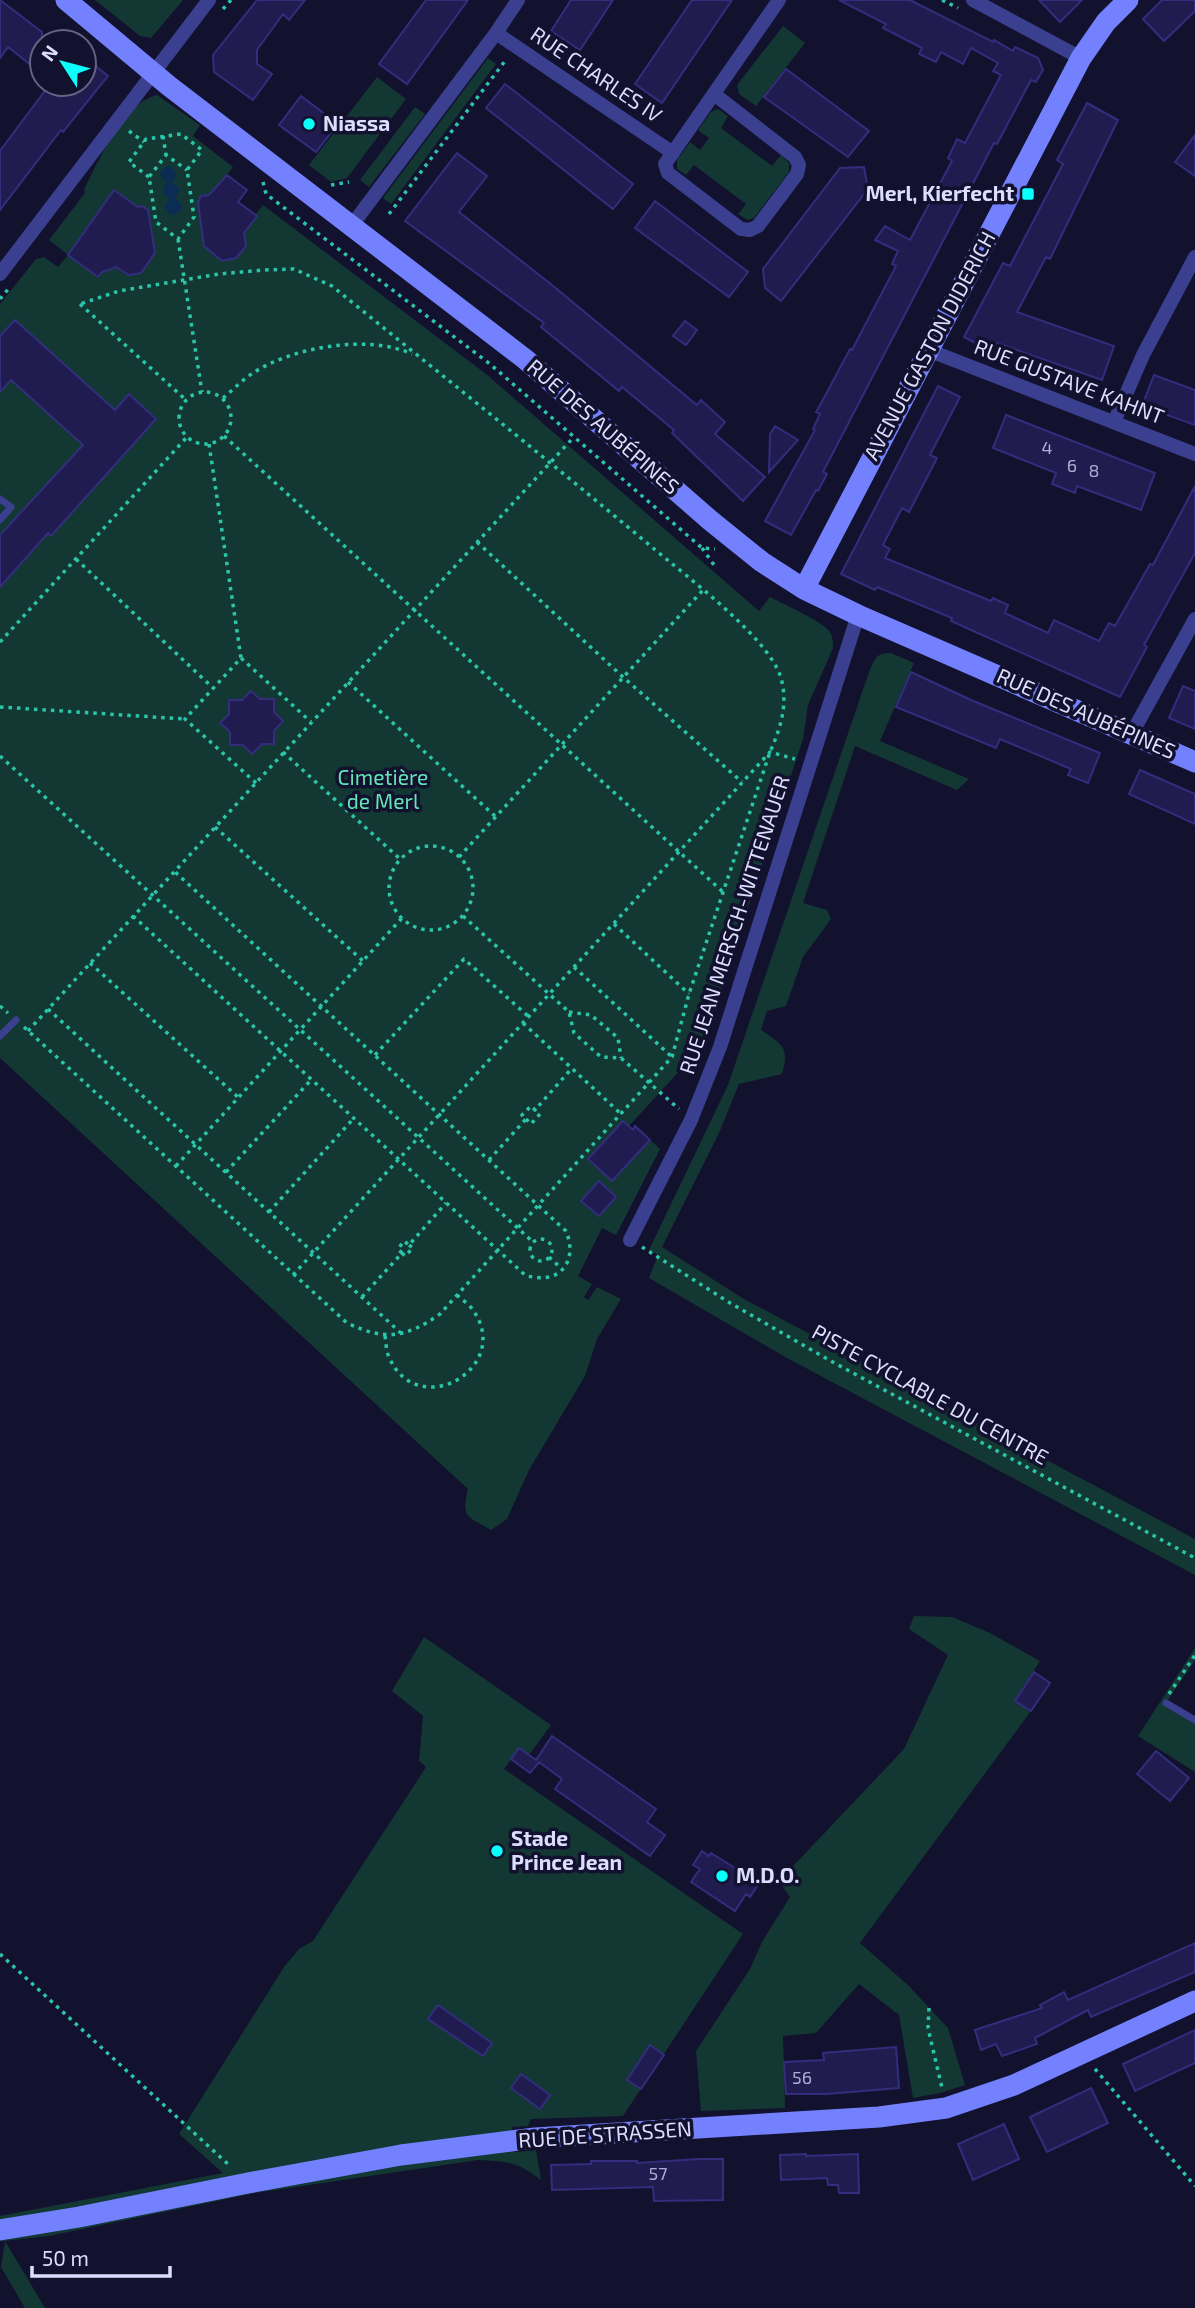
<svg xmlns="http://www.w3.org/2000/svg" width="1195" height="2308" font-family="'Exo 2',sans-serif">
<style>
.green{fill:#133833}
.water{fill:#0b2d53}
.building{fill:#201c50;stroke:#332d7d;stroke-width:2}
.lines{fill:none;stroke-linecap:round;stroke-linejoin:round}
.path{stroke:#2bc5aa;stroke-width:3.5;stroke-dasharray:3.5 5;stroke-linecap:butt}
.lane{stroke:#3a408f;stroke-width:7}
.street{stroke:#3a408f;stroke-width:14}
.secondary{stroke:#7481ff;stroke-width:21}
.poi-dot{fill:#09fffb;stroke:#12112e;stroke-width:2.5}
.labels{text-anchor:middle;stroke-width:7;stroke-linejoin:round;paint-order:stroke}
.number-label{font-size:18px;fill:#aeadd3}
.street-label{font-size:21px;fill:#ddf;stroke:#12112e}
.poi-label{font-size:21px;font-weight:bold;fill:#ddf;stroke:#12112e;text-anchor:start}
.park-label{font-size:21px;fill:#62e6b6;stroke:#12112e}
</style>
<rect width="100%" height="100%" fill="#12112e"/>
<path class="green" d="M95,0H183L151,38L140,36Z
M783,26L805,43L756,106L739,94L737,85Z
M488,58L496,64L391,204L383,198Z
M377,77L406,99L347,178L331,182L309,165Z
M157,95L200,125L193,136L233,167L227,175L247,190L238,202L255,215L263,205L486,374L759,611L770,597C783,604 822,621 829,631C833,636 833,642 833,648L808,705L803,739L695,1069L691,1070L685,1065L629,1126L632,1130L635,1126L660,1149L616,1235L602,1228L578,1276L592,1284L584,1297L588,1300L597,1287L621,1299L597,1339L585,1376L529,1470L507,1519L491,1530C467,1516 461,1518 468,1489L0,1058V304L36,259L44,257L58,267L68,255L49,240L85,193L84,190C98,162 124,102 157,95Z
M415,107L425,114L369,187L360,180Z
M718,109L728,116L721,128L772,166L781,155L789,163V172L754,218L748,220L738,214L746,204L694,165L686,175L677,169V160L690,142L700,150L709,138L698,130L711,112Z
M891,653L914,663L880,741L969,779L957,790L855,746L803,903L827,910L831,919L803,957L786,1006L767,1011L761,1030C782,1044 790,1047 782,1074L739,1084L719,1133L662,1247L744,1299L1195,1539V1575L787,1358L649,1278L658,1255L649,1250L728,1085L868,675C873,662 875,652 891,653Z
M914,1616L952,1617L990,1633L1040,1661L1015,1700L1031,1711L860,1943L908,1985L948,2028L965,2085L940,2093L913,2098L899,2015L859,1984L816,2033L783,2036L785,2108L701,2111L696,2051L750,1969L762,1942L790,1897L779,1881L904,1749L948,1655L909,1629Z
M424,1637L551,1725L529,1755L519,1748L504,1769L743,1934L623,2116L531,2119L528,2126L512,2127L514,2152L536,2150L541,2180C518,2162 506,2161 478,2160L255,2193L49,2236L5,2241L45,2308H25L1,2267L5,2241H0V2216L223,2173L179,2134L284,1967L299,1949L313,1941L426,1767L419,1761L423,1716L392,1691Z
M1195,1648V1660L1166,1703L1195,1720V1772L1138,1736Z"/>
<path class="water" d="M170,166L175,171L177,175L172,182L178,187L179,192L175,198L181,203L182,209L177,214L172,215L166,210L165,206L169,199L163,194V189L167,182L161,177L160,172L165,167Z"/>
<path class="building" d="M0,0L42,32V74L8,47L0,58Z
M257,0H305L289,20L283,14L257,50V64L272,74L253,100L214,72L213,55Z
M426,0H468L407,84L379,64Z
M571,0H613L580,50L551,31Z
M692,0H732L662,103L635,84Z
M839,0H910L993,42L994,40L1013,51L1015,47L1038,58L1043,70L1036,82L1031,80L997,144L994,143L823,472L827,474L818,491L816,490L791,535L765,521L815,430L813,429L820,414L816,412L825,396L850,349L852,350L896,266L892,264L898,251L875,240L885,226L910,240L952,161L948,158L957,139L965,143L1001,75L993,71L998,63L971,48L963,64L941,52L936,62L919,54L922,48L883,28L886,24Z
M1039,0H1082L1060,22Z
M1162,0H1195V11L1164,41L1143,19Z
M84,57L108,76L63,132L61,130L0,210V151L50,84H84Z
M786,69L869,131L848,157L764,97Z
M505,84L633,184L613,209L486,108Z
M301,96L338,124L316,152L279,125Z
M1087,103L1118,120L1050,259L1046,257L1017,312L1114,346L1102,380L997,343L992,352L964,337L1003,263L1010,266L1063,164L1057,160Z
M1195,135V176L1175,162Z
M457,153L487,176L459,212L552,285L697,405L701,400L725,422L715,434L765,477L743,501L672,433L674,430L651,411L622,387L619,391L541,327L544,323L405,221Z
M864,167L868,189L781,301L765,288L763,269L840,168Z
M227,175L247,190L238,202L257,216L244,233L246,246L236,258L222,261L204,246L198,202L201,196L209,195Z
M114,190L138,207L142,206L148,210L155,253L141,273L129,275L116,267L102,272L98,277L68,255Z
M655,201L748,272L729,297L635,228Z
M15,320L115,410L129,394L156,419L51,536L48,533L0,587V535L83,445L11,380L0,392V336Z
M685,321L697,330L686,345L673,336Z
M1154,375L1195,390V425L1142,406Z
M938,386L960,397L930,455L937,458L919,493L909,512L902,508L883,545L890,549L885,558L991,601L993,598L1008,605L1005,613L1048,633L1054,620L1099,641L1109,623L1115,626L1150,564L1153,565L1195,486V553L1144,645L1147,647L1120,697L951,621L952,618L877,587L875,590L841,574Z
M1006,415L1155,473L1141,510L1077,486L1075,493L1052,484L1056,473L993,448Z
M775,426L798,440L769,472L770,434Z
M911,672L971,700L1100,753L1088,783L1068,775L1071,769L1000,739L996,748L896,707Z
M1183,686L1195,691V729L1169,718Z
M251,691L260,699H274V712L283,721L274,731V744H262L252,754L243,745H230V732L220,723L229,714V700H242Z
M1140,770L1195,794V824L1129,794Z
M623,1121L633,1130L635,1126L650,1140L612,1181L588,1159Z
M599,1181L616,1197L599,1216L581,1201Z
M1034,1672L1050,1683L1031,1711L1015,1701Z
M552,1736L656,1809L647,1822L665,1835L650,1856L555,1789L562,1779L539,1762L530,1773L511,1759L519,1748L536,1760Z
M1156,1751L1189,1778L1170,1801L1137,1774Z
M702,1851L709,1856L711,1853L759,1883L750,1897L746,1894L735,1911L691,1882L700,1869L693,1865Z
M1195,1943V1972L1091,2017L1088,2010L1035,2038L1037,2044L1002,2056L996,2044L981,2050L975,2030L1042,2008L1040,2005L1064,1992L1068,2000Z
M438,2005L492,2043L483,2056L428,2019Z
M1195,2030V2063L1135,2091L1123,2064Z
M650,2045L664,2055L641,2089L627,2080Z
M896,2047L899,2088L827,2094H786L784,2062L824,2060L823,2053Z
M521,2074L550,2095L540,2109L511,2088Z
M1091,2088L1108,2123L1047,2152L1030,2117Z
M1004,2124L1019,2159L973,2180L958,2144Z
M806,2154V2156L858,2154L859,2193H839L838,2185H828L827,2178L781,2180L780,2155Z
M699,2159H723V2200L654,2201L653,2187L552,2190L551,2165L591,2164V2161H637V2163Z"/>
<g class="lines">
<path class="path" d="M942,0L958,8
M223,9L231,0
M129,131L144,142
M163,136L166,155
M149,177L129,162L146,139L181,134L202,150L187,170L194,217L178,239L156,222L149,177L166,155L187,170
M263,182L266,194L490,364L702,548L715,549
M331,185L349,182
M389,214L505,61
M178,239L202,392
M0,299L10,287
M80,304L186,400
M179 418a26 26 0 1 1 52 0a26 26 0 1 1-52 0Z
M223,398C233,390 242,380 253,373C292,347 368,334 412,354
M224,436L723,892
M209,444L241,658
M477,542L623,677L742,782
M702,548L714,565
M76,559L213,688
M0,642L187,437
M348,682L496,817
M0,707L185,719
M283,752L400,859
M0,756L533,1242
M256,783L185,719L241,658L311,722
M215,827L363,961
M389 888a42 42 0 1 1 84 0a42 42 0 1 1-84 0Z
M459,857L703,590
M133,916L525,1275C558,1286 579,1263 566,1231L174,871
M463,916L569,1012L574,1033L601,1057L621,1058L679,1109
M614,924L689,994
M90,963L239,1098
M574,967L672,1057
M0,1006L8,1013
M48,1009L403,1335
M569,1012L591,1015L618,1038L621,1058
M523,1023L620,1113
M24,1027L347,1323C385,1341 406,1338 440,1314L672,1057L689,994L770,752C781,727 789,702 780,675C766,636 686,576 653,548C547,459 439,373 332,286L294,269L264,270L219,274L119,291L80,304
M28,1031L572,439
M375,1055L464,959L529,1017
M526,1119L531,1124L540,1114L535,1110
M489,1160L526,1119L522,1115L531,1106L535,1110L572,1068
M176,1166L402,918
M226,1172L312,1079
M269,1212L354,1118
M530 1250a11 11 0 1 1 22 0a11 11 0 1 1-22 0Z
M642,1247L730,1303L829,1360L1195,1558
M402,1253L405,1256L413,1248L409,1245
M549,1257L562,1269
M293,1275L770,752L795,759
M362,1297L402,1253L398,1249L404,1241L409,1245L446,1203
M385,1336C386,1342 386,1351 389,1357C417,1423 514,1368 473,1310C469,1304 462,1300 457,1295
M1169,1694L1195,1655
M0,1954L230,2166
M929,2008L928,2028L942,2088
M1095,2069L1195,2186"/>
<path class="lane" d="M0,499L11,507L0,520
M0,1036L16,1020
M1166,1703L1195,1720"/>
<path class="street" d="M973,0L1081,58
M496,33L673,153
M714,94L795,157L799,165L797,174L758,226L750,230L741,229L668,173L665,164L779,0
M352,225L496,33L518,0
M0,274L209,0
M928,350L1195,454
M1114,422L1143,355L1195,257
M1132,733L1195,619
M630,1240L691,1120L720,1047L858,615"/>
<path class="secondary" d="M66,0L169,86L525,359L711,521L762,562L804,589L858,615L1195,762
M804,589L1081,58L1106,22L1128,0
M0,2230L79,2217L248,2183L401,2155L535,2138L879,2117L946,2108L1014,2085L1195,2001"/>
</g>
<g class="poi-dot">
<circle cx="309" cy="124" r="7"/>
<rect x="1021" y="187" width="14" height="14" rx="3.5"/>
<circle cx="497" cy="1851" r="7"/>
<circle cx="722" cy="1876" r="7"/>
</g>
<g class="labels">
<g class="number-label">
<text x="1047" y="454">4</text>
<text x="1072" y="472">6</text>
<text x="1094" y="477">8</text>
<text x="802" y="2084">56</text>
<text x="658" y="2180">57</text>
</g>
<g class="street-label">
<text transform="translate(596 75) rotate(34)" y="7">RUE CHARLES IV</text>
<text transform="translate(930 346) rotate(-62)" y="7">AVENUE GASTON DIDERICH</text>
<text transform="translate(1069 382) rotate(21)" y="7">RUE GUSTAVE KAHNT</text>
<text transform="translate(603 427) rotate(41)" y="7">RUE DES AUBÉPINES</text>
<text transform="translate(1086 714) rotate(24)" y="7">RUE DES AUBÉPINES</text>
<text transform="translate(735 925) rotate(-72)" y="7">RUE JEAN MERSCH-WITTENAUER</text>
<text transform="translate(930 1395) rotate(29)" y="7">PISTE CYCLABLE DU CENTRE</text>
<text transform="translate(605 2135) rotate(-4)" y="7">RUE DE STRASSEN</text>
</g>
<g class="poi-label">
<text x="323" y="131">Niassa</text>
<text x="1014" y="201" text-anchor="end">Merl, Kierfecht</text>
<text x="511" y="1846">Stade<tspan x="511" dy="24">Prince Jean</tspan></text>
<text x="736" y="1883">M.D.O.</text>
</g>
<g class="park-label">
<text x="383" y="785">Cimetière<tspan x="383" dy="24">de Merl</tspan></text>
</g>
</g>
<g transform="translate(63 63) rotate(306)"><circle r="33" fill="#12112e" stroke="#636382" stroke-width="2"/>
<path d="M0-5L12 26L0 18L-12 26Z" fill="#09fffb"/>
<text y="-10" font-size="19" font-weight="bold" text-anchor="middle" fill="#ddddff">N</text>
</g>
<path d="M32 2266v10h138v-10" fill="none" stroke="#ddddff" stroke-width="3.5"/>
<text x="42" y="2266" font-size="21" fill="#ddddff" stroke="#12112e" stroke-width="5" paint-order="stroke">50 m</text>
</svg>
